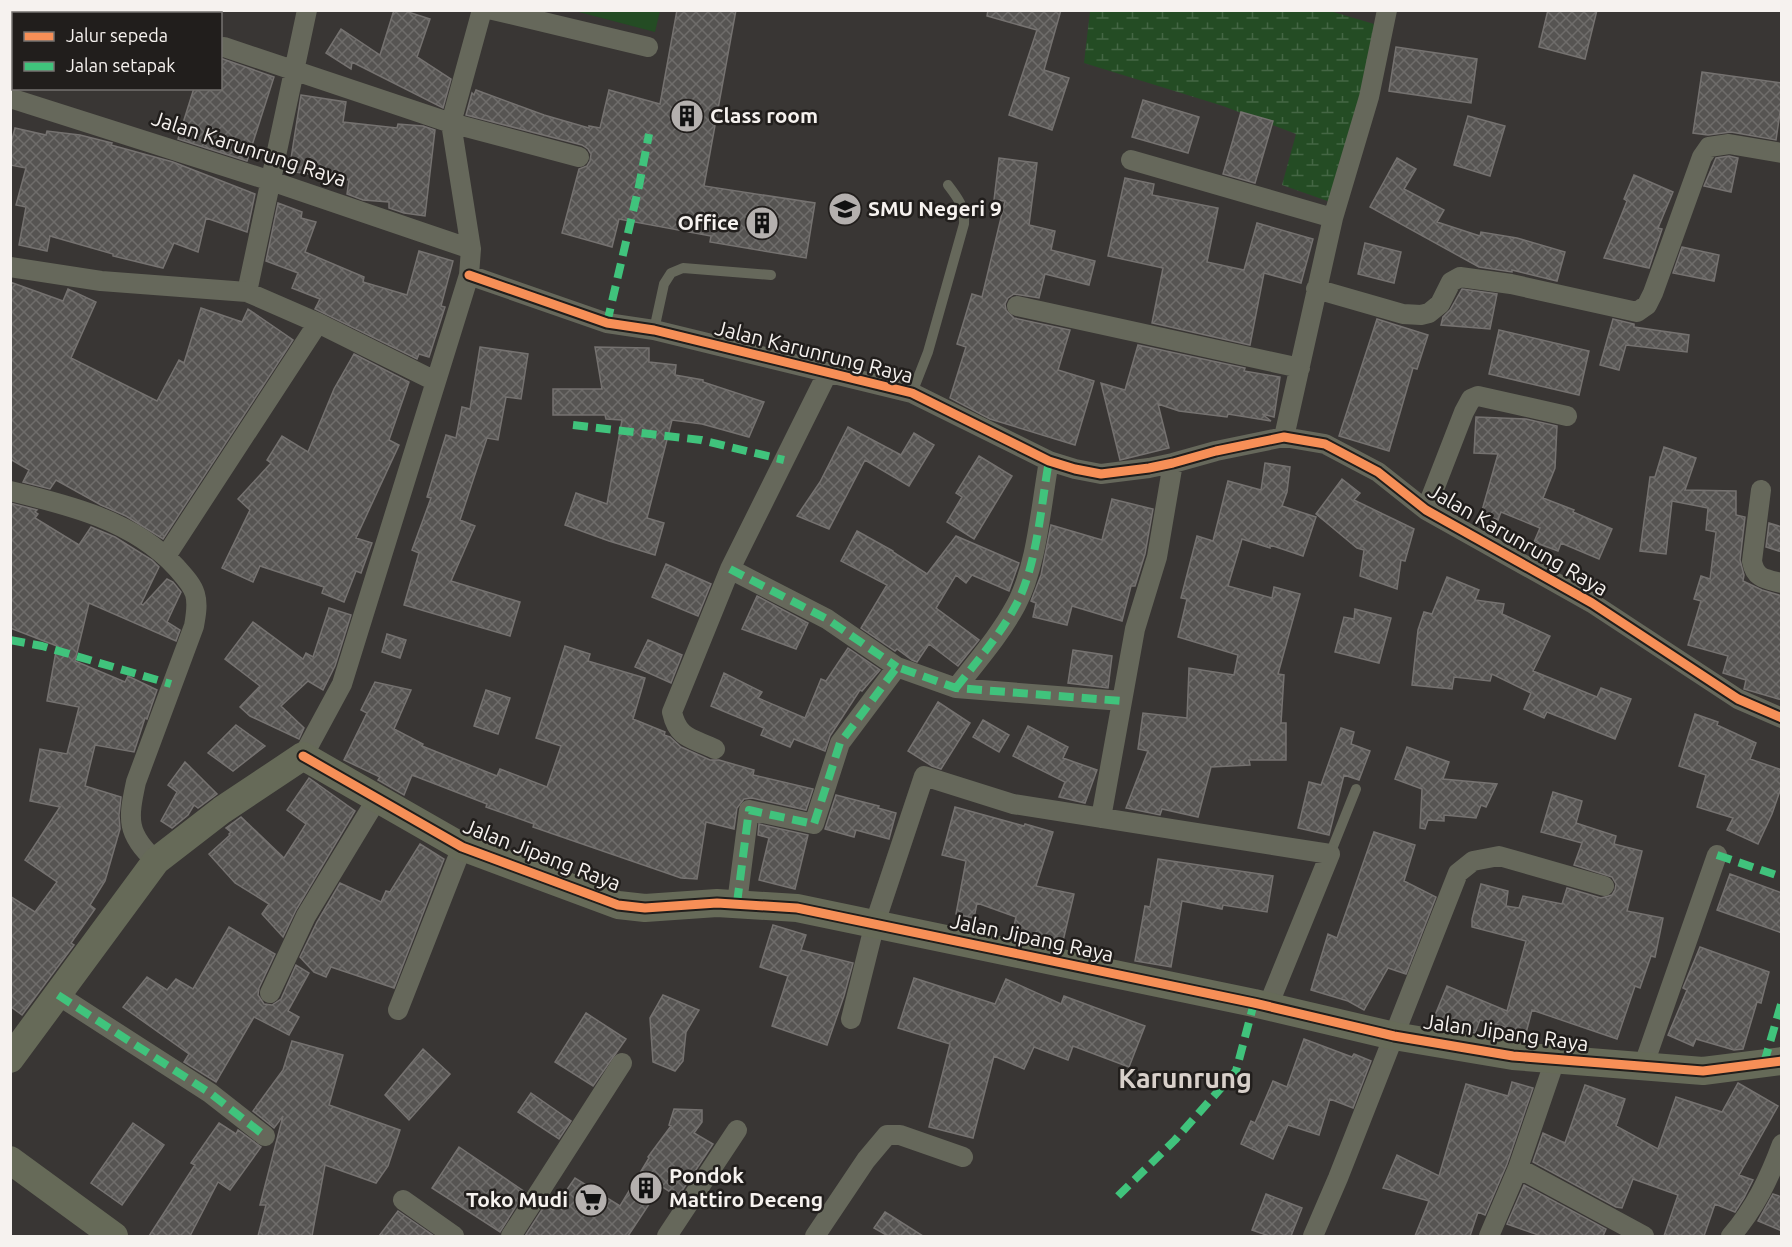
<svg xmlns="http://www.w3.org/2000/svg" width="1792" height="1247" font-family="Ubuntu,sans-serif">
<style>
.grass{fill:#244c24}
.wetland{fill:url(#wetland-marsh)}
.building{fill:url(#building-cross-hatch);stroke:#757270;stroke-width:1.5}
.lines{fill:none;stroke-linecap:round;stroke-linejoin:round}
.lane{stroke:#66685b;stroke-width:10}
.street{stroke:#66685b;stroke-width:20}
.secondary{stroke:#666a58;stroke-width:28}
.quiet{stroke:#40c37c;stroke-width:8;stroke-dasharray:15 8;stroke-linecap:butt}
.cycleway-casing{stroke:#211e1c;stroke-width:13}
.cycleway{stroke:#f78f57;stroke-width:9}
.labels{text-anchor:middle;stroke-width:5;stroke-linejoin:round;paint-order:stroke}
.poi-label{font-size:21px;font-weight:bold;fill:#f6f2ef;stroke:#211e1c;text-anchor:start}
.street-label{font-size:21px;fill:#f6f2ef;stroke:#211e1c}
.district-label{font-size:27px;font-weight:bold;fill:#d8d0ca;stroke:#211e1c}
</style>
<defs>
<pattern id="wetland-marsh" width="20" height="14" patternUnits="userSpaceOnUse" patternTransform="scale(1.5)"><rect width="20" height="14" fill="#244c24"/><path d="M1 5h8M5 5V1M11 12h8M15 12V8" fill="none" stroke="#464"/></pattern>
<pattern id="building-cross-hatch" width="8" height="8" patternUnits="userSpaceOnUse" patternTransform="scale(1.5)"><rect width="8" height="8" fill="#565452"/><path d="M0 0l8 8M0 8l8-8" fill="none" stroke="#6f6d6b"/></pattern>
</defs>
<rect width="100%" height="100%" fill="#393634"/>
<path class="grass" d="M575,11H660L655,32Z"/>
<path class="wetland" d="M1090,11H1330L1381,26L1336,204L1282,185L1296,134L1223,106L1084,63Z"/>
<path class="building" d="M394,10H402L430,19L417,57L451,79L443,108L352,62L351,69L326,53L341,29L380,55Z
M677,10H736L704,186L815,203L806,258L710,242L711,236L619,219L612,247L562,233L579,169L587,166L590,161L591,154L588,149L582,145L466,115L472,93L474,95L476,90L544,115L589,128V126L600,128L609,90L660,104Z
M988,10H1061L1044,70L1069,78L1052,130L1009,115L1037,30L987,16Z
M1548,10H1597L1585,59L1539,47Z
M1396,47L1477,59L1471,103L1389,91Z
M220,58L274,77L247,161L178,139L194,88H220Z
M1702,72L1782,83V99L1776,140L1731,132L1708,135L1693,133Z
M301,95L346,102L343,122L397,128L398,124L423,126L435,130L425,216L404,213L389,208V202L363,200L347,194L349,180L289,171Z
M1143,100L1199,117L1188,153L1132,137Z
M1241,112L1273,121L1255,183L1223,174Z
M1468,116L1505,126L1490,176L1454,165Z
M15,128L46,135L47,131L80,135L112,143L111,145L173,162L255,194L247,232L206,218L198,252L174,243L163,268L113,256V254L50,236L47,251L19,245L26,207L16,205L26,168L10,165V147Z
M1729,156L1738,158L1731,192L1704,186L1716,158Z
M999,158L1037,163L1029,225L1055,231L1051,250L1095,261L1089,285L1045,274L1039,298L1014,294L1008,298L1005,304L1006,310L1014,318L1070,330L1058,370L1094,381L1075,445L990,419L950,398L966,347L957,344L972,294L982,297L1005,201L994,200Z
M1397,158L1416,169L1404,189L1444,210L1437,222L1480,236L1481,232L1517,238L1565,252L1557,281L1512,270V272L1479,267L1370,207Z
M1634,175L1673,192L1658,228L1662,229L1649,268L1604,258L1627,201L1624,199Z
M1125,178L1154,184L1152,195L1218,208L1207,262L1244,270L1257,223L1313,239L1301,283L1264,273L1250,345L1152,323L1163,268L1108,256Z
M278,203L302,212L301,218L316,222L305,252L364,277L363,282L407,295L419,251L453,261L441,306L445,307L429,357L419,354L417,359L315,309L320,299L292,288L298,273L266,261Z
M1365,243L1401,252L1394,283L1358,274Z
M1682,247L1719,255L1714,281L1673,273Z
M10,282L63,301L68,289L96,302L71,358L157,401L179,360L184,363L201,308L242,322L248,309L293,340L163,539L126,516L101,505L56,480L50,489L23,482L29,470L10,459Z
M1462,289L1497,294L1490,329L1441,325L1443,317L1450,310Z
M1377,319L1428,335L1417,369L1413,368L1389,451L1339,436Z
M1613,319L1634,324V327L1689,335L1687,352L1626,345L1619,370L1600,365Z
M1499,330L1589,351L1579,395L1489,374Z
M1138,345L1245,368L1244,371L1280,377L1274,417L1262,414L1271,421L1228,414L1227,417L1179,411L1158,404L1169,448L1120,460L1101,383L1125,390Z
M480,347L528,354L521,399L506,397L498,440L487,438L460,520L475,526L451,581L520,602L510,636L404,605L419,553L412,550L431,498L427,497L446,435L456,438L462,407L470,409Z
M595,347L649,348V362L676,365L675,375L703,380V382L764,402L749,437L702,424L672,420L647,518L664,523L655,555L609,541L565,525L576,493L607,504L622,420L606,419L605,415H553V389H602Z
M354,354L409,382L389,440L399,445L356,538L372,543L361,573L356,571L344,602L322,593L324,587L260,566L253,582L222,568L250,510L238,499L271,463L267,460L282,436L308,452L334,389Z
M1476,417L1526,419L1557,426L1555,468L1543,498L1574,510L1573,512L1612,529L1599,559L1561,543L1558,551L1534,542L1540,528L1501,512L1498,520L1481,514L1498,454L1474,453Z
M848,427L901,455L914,433L934,445L909,486L865,460L829,529L797,516L820,482Z
M1664,447L1696,458L1685,490L1736,491V515L1745,517L1740,560L1744,575L1743,581L1762,590L1782,596V700L1744,689L1746,680L1723,673L1728,656L1688,645L1701,601L1694,599L1701,576L1710,579L1716,532L1706,530L1708,508L1672,501L1666,554L1640,551L1650,477H1655Z
M979,456L1012,476L974,539L947,522L962,497L956,493Z
M1265,463L1290,467L1287,492L1282,506L1316,517L1303,556L1270,545V548L1242,539L1228,586L1272,598L1274,587L1300,594L1278,674L1284,675L1281,723H1286V760H1249L1250,765L1211,767L1198,817L1162,809L1160,815L1126,808L1148,751L1138,749L1143,713L1187,718L1189,668L1234,675L1238,655L1178,637L1187,599L1181,598L1197,536L1213,541L1228,481L1261,490Z
M1342,479L1360,493L1354,500L1414,529L1405,561L1401,560L1397,589L1360,576L1364,550L1357,548L1316,514Z
M1112,499L1153,509L1145,554L1135,586H1131L1122,621L1072,606L1067,625L1033,617L1036,603L1031,601L1041,575L1051,525L1102,540Z
M10,503L37,510L35,512L38,514L35,518L79,545L91,527L115,537L152,560L159,567L141,604L143,605L167,579L173,582L181,592L167,622L180,630L176,641L89,603L75,661L125,682L128,676L157,690L147,719L145,718L134,752L95,745L85,786L121,797L119,815L120,829L105,881L90,905L95,909L71,943L74,945L22,1015L10,1006V896L35,912L57,882L25,860L60,807L30,801L40,749L67,754L79,707L47,701L57,646L10,628Z
M1769,523L1782,527V552L1766,547Z
M857,531L893,551V552L927,574L956,536L1019,563L1009,591L972,575L966,583L956,575L936,608L979,640L958,666L929,644L917,662L912,660L897,649L895,651L861,628L887,585L841,561Z
M666,564L711,584L698,616L652,597Z
M1447,577L1479,590L1475,600L1504,604L1502,614L1550,636L1533,671L1597,697L1601,688L1631,699L1615,739L1547,712L1544,718L1524,709L1531,693L1492,674L1490,681L1454,677L1452,689L1412,685L1418,630L1424,612L1432,614Z
M757,596L808,623L796,649L742,629Z
M329,608L351,615L335,666L323,690L308,681L281,706L304,728L299,739L250,716L240,707L260,686L225,659L253,622L303,659L306,653L313,657Z
M1355,609L1391,618L1379,663L1335,652L1344,617L1354,619Z
M387,634L406,640L400,658L382,652Z
M648,640L682,655L671,683L635,667Z
M565,646L590,654L588,661L645,678L633,719L665,732L664,735L670,737L681,747L710,760H719L754,770L753,775L813,789L806,810L752,798L744,799L737,808L734,829L706,822L697,879L681,878L533,827L534,824L486,807L487,804L412,775L404,795L378,780L380,777L344,760L367,713L361,710L375,682L411,690L394,729L423,744L422,746L497,776L500,769L547,787L561,746L536,738Z
M848,648L880,670L862,691L860,690L830,736L825,751L794,739L790,747L761,735L764,728L711,706L724,673L762,692L758,698L805,718L821,679L826,681Z
M1073,650L1112,656L1108,688L1068,683Z
M486,690L510,698L498,734L474,726Z
M938,702L970,723L941,769L932,766L908,751Z
M1695,714L1718,722L1717,725L1756,743L1750,759L1782,770V785L1772,814L1758,844L1727,830L1733,818L1697,807L1706,775L1679,766Z
M983,720L1009,735L999,752L973,737Z
M236,725L265,746L233,771L208,753Z
M1028,726L1068,747L1063,758L1097,770L1085,803L1059,797L1065,782L1013,756Z
M1341,728L1354,732L1351,744L1370,751L1359,780L1344,775L1329,835L1298,828L1309,782L1321,785Z
M1407,747L1449,762L1443,779L1497,784L1486,807L1481,805L1476,818L1444,815V821L1428,820L1425,829L1420,828L1422,789L1395,779Z
M185,762L217,794L198,808L194,805L188,815L172,828L161,821L177,792L168,785Z
M309,778L355,811L296,910L283,937L262,914L269,904L235,883L209,854L230,835L229,834L231,832L226,828L241,817L284,858L306,824L287,810Z
M1553,792L1582,801L1576,823L1616,836L1614,844L1642,851L1627,911L1663,918L1655,957L1651,956L1640,988L1635,986L1617,1039L1532,1010L1526,1033L1480,1020L1475,1033L1431,1025L1447,986L1507,1011L1526,941L1472,927V919L1481,884L1508,891L1506,906L1519,908L1523,896L1562,904L1567,888L1601,898L1612,895L1615,890L1616,884L1612,877L1574,865L1582,843L1541,832Z
M836,795L879,806L878,808L896,813L889,839L856,830L854,837L825,829Z
M955,807L1024,826L1025,824L1053,832L1036,886L1074,894L1063,941L1013,930L1016,917L977,903L974,918L956,914L966,861L942,855Z
M759,824L808,835L795,889L759,880L769,838L758,835Z
M1374,832L1415,845L1404,881L1436,897L1406,974L1388,968L1364,1010L1348,1001L1311,990L1328,934L1337,938Z
M420,844L444,859L394,988L331,967L326,977L314,972L300,957L317,922L340,883L381,902L386,891L390,892Z
M1158,859L1273,876L1267,912L1223,905L1222,909L1182,901L1171,967L1135,961L1145,906L1150,907Z
M1730,874L1782,893V933L1717,910Z
M773,925L806,935L801,950L853,963L844,996L827,1045L772,1026L788,976L760,967Z
M229,927L275,954L259,988L258,995L264,1004L272,1005L281,999L296,965L309,973L288,1011L299,1017L289,1035L254,1017L216,1082L184,1062L189,1054L123,1007L147,977L167,990L176,979L193,989Z
M1700,947L1769,972L1761,1003L1757,1002L1743,1049L1734,1050L1696,1039L1693,1046L1668,1035L1687,990L1683,988Z
M914,978L995,1004L1006,979L1061,1004L1064,996L1145,1026L1129,1067L1073,1046L1068,1060L1034,1047L1024,1069L994,1056L973,1138L929,1127L950,1044L898,1028Z
M663,995L699,1010L686,1032L683,1061L675,1071L653,1062L650,1018Z
M586,1013L626,1039L593,1086L555,1062Z
M1304,1039L1352,1057L1354,1054L1371,1061L1353,1108L1330,1099L1319,1135L1288,1125L1273,1159L1241,1144L1251,1121L1255,1123L1273,1081L1287,1087Z
M292,1041L343,1055L329,1105L400,1130L388,1166L376,1183L325,1165L312,1236H258L266,1205H260L283,1116L274,1128L253,1111L283,1070Z
M423,1049L450,1074L409,1120L385,1095Z
M1512,1082L1533,1088L1507,1164L1485,1215L1478,1212L1470,1236H1415L1429,1201L1383,1188L1397,1155L1439,1176L1466,1084L1508,1096Z
M1738,1083L1778,1106L1739,1175L1753,1180L1744,1198L1735,1212L1715,1204L1704,1236H1664L1678,1195L1633,1179L1622,1208L1616,1207L1533,1162L1543,1133L1565,1143L1585,1085L1625,1099L1616,1126L1658,1149L1676,1097L1722,1112Z
M531,1093L571,1121L559,1139L518,1112Z
M674,1109L702,1110V1122L694,1133L713,1144L678,1197L661,1186L628,1236H525L545,1205L553,1210L575,1178L620,1206L649,1158L648,1157L671,1126L669,1125Z
M133,1123L164,1145L122,1205L91,1183Z
M219,1123L236,1134L238,1130L261,1147L230,1190L218,1182L190,1236H149L195,1165L191,1163Z
M459,1147L525,1192L500,1232L432,1188Z
M1524,1185L1606,1229L1603,1236H1541L1507,1224Z
M1266,1194L1302,1208L1291,1236H1269L1252,1230Z
M1773,1194L1782,1197V1231L1758,1221Z
M398,1211L434,1236H379Z
M885,1212L923,1236H888L874,1228Z"/>
<g class="lines">
<path class="lane" d="M654,330L664,284L671,273L683,268L771,275
M912,393L928,352L964,224C965,207 958,198 948,185
M1330,854L1356,789"/>
<path class="street" d="M140,10L149,14
M482,10L451,123L579,157
M493,10L648,47
M224,47L451,123L471,249L469,275L342,684L303,756
M10,98L271,181L471,249
M1131,160L1333,218
M10,267L101,281L247,292L318,323L435,381
M469,275L607,323L654,330L912,393L1049,461L1075,469L1101,474L1149,468L1173,463L1216,451L1284,437L1325,444L1378,472L1426,510L1592,603L1738,699L1782,718
M1316,289L1403,314L1421,315L1429,313L1440,304L1451,282L1460,277L1511,284L1637,312L1647,305L1653,293L1702,157L1709,147L1729,144L1782,153
M247,292L307,10
M1017,306L1300,368
M1284,437L1333,218L1369,97L1387,10
M1761,490L1752,561C1755,579 1766,579 1782,583
M10,491C69,505 134,521 176,567C183,575 192,584 195,594C198,604 196,615 194,626L136,782C128,819 126,834 156,861
M1426,510L1464,412L1471,399L1478,396L1567,416
M166,556L318,323
M730,569L827,619L897,667
M956,688C977,661 1000,635 1016,605C1037,566 1041,505 1049,461
M715,749C692,738 678,739 672,712L730,569L827,374
M1101,818L1135,629L1157,557L1173,463
M737,903L749,810L814,824L840,743L897,667L956,688L1122,701
M270,993L306,916L378,797
M58,995L210,1093L265,1136
M398,1010L462,847
M851,1019L875,923L924,776L1013,804L1330,854L1268,1006
M1555,1060L1518,1168L1644,1236
M1643,1067L1717,855
M403,1200L454,1236
M511,1236L622,1063
M667,1236L737,1130
M815,1236L866,1160L887,1135H900L963,1157
M1313,1236L1338,1178L1458,873L1473,861L1499,856L1604,886
M1489,1236L1518,1168
M1731,1236C1755,1208 1769,1179 1782,1144"/>
<path class="secondary" d="M10,1059L156,861L222,810L303,756L462,847L618,905L645,908L717,903L797,908L1254,1003L1394,1036L1513,1056L1703,1071L1782,1061
M10,1160L114,1236"/>
<path class="quiet" d="M607,323L639,186L649,134
M573,425L701,440L784,460
M730,569L827,619L897,667
M10,640L42,646L171,684
M956,688C977,661 1000,635 1016,605C1037,566 1041,505 1049,461
M1717,855L1782,877
M737,903L749,810L814,824L840,743L897,667L956,688L1122,701
M58,995L210,1093L265,1136
M1764,1063L1782,1001
M1118,1196L1175,1140L1236,1071L1254,1003"/>
<defs>
<path id="cycleway" d="M469,275L607,323L654,330L912,393L1049,461L1075,469L1101,474L1149,468L1173,463L1216,451L1284,437L1325,444L1378,472L1426,510L1592,603L1738,699L1782,718
M303,756L462,847L618,905L645,908L717,903L797,908L1254,1003L1394,1036L1513,1056L1703,1071L1782,1061"/>
</defs>
<use href="#cycleway" class="cycleway-casing"/>
<use href="#cycleway" class="cycleway"/>
</g>
<defs>
<symbol id="building-disc" viewBox="-11 -11 22 22"><circle r="9.5" fill="#b4b0ae" stroke="#211e1c"/><path d="M-4-6H4V6H1V3H-1V6H-4ZM-2.5-4.3h1.7v1.8h-1.7ZM.8-4.3h1.7v1.8H.8ZM-2.5-1h1.7V.8h-1.7ZM.8-1h1.7V.8H.8Z" fill="#111"/></symbol>
<symbol id="school-disc" viewBox="-11 -11 22 22"><circle r="9.5" fill="#b4b0ae" stroke="#211e1c"/><path d="M0-5L7-2L0 1L-7-2ZM-4 1L0 2.5L4 1V4Q0 6-4 4Z" fill="#111"/></symbol>
<symbol id="supermarket-disc" viewBox="-11 -11 22 22"><circle r="9.5" fill="#b4b0ae" stroke="#211e1c"/><path d="M-6-5.5h2.5l.6 2H6L4.5 2H-2.5L-4.4-4H-6ZM-1.5 3.2a1.3 1.3 0 1 0 .1 0ZM3 3.2a1.3 1.3 0 1 0 .1 0Z" fill="#111"/></symbol>
</defs>
<g fill-rule="evenodd">
<use href="#building-disc" x="668" y="97" width="38" height="38"/>
<use href="#school-disc" x="826" y="190" width="38" height="38"/>
<use href="#building-disc" x="743" y="204" width="38" height="38"/>
<use href="#building-disc" x="627" y="1169" width="38" height="38"/>
<use href="#supermarket-disc" x="572" y="1181" width="38" height="38"/>
</g>
<g class="labels">
<g class="poi-label">
<text x="710" y="123">Class room</text>
<text x="868" y="216">SMU Negeri 9</text>
<text x="739" y="230" text-anchor="end">Office</text>
<text x="669" y="1183">Pondok<tspan x="669" dy="24">Mattiro Deceng</tspan></text>
<text x="568" y="1207" text-anchor="end">Toko Mudi</text>
</g>
<g class="street-label">
<text transform="translate(249 149) rotate(18)" y="7">Jalan Karunrung Raya</text>
<text transform="translate(814 352) rotate(14)" y="7">Jalan Karunrung Raya</text>
<text transform="translate(1518 540) rotate(30)" y="7">Jalan Karunrung Raya</text>
<text transform="translate(542 855) rotate(21)" y="7">Jalan Jipang Raya</text>
<text transform="translate(1032 938) rotate(12)" y="7">Jalan Jipang Raya</text>
<text transform="translate(1506 1033) rotate(8)" y="7">Jalan Jipang Raya</text>
</g>
<g class="district-label">
<text x="1185" y="1088">Karunrung</text>
</g>
</g>
<rect width="1792" height="1247" fill="none" stroke="#f6f2ef" stroke-width="24"/>
<rect x="12" y="12" width="210" height="78" fill="#211e1c" stroke="#767370" stroke-width="1.5"/>
<rect x="24" y="32" width="30" height="9" fill="#f78f57" stroke="#767370" stroke-width="1.5"/>
<text x="66" y="42" font-size="18" fill="#f6f2ef">Jalur sepeda</text>
<rect x="24" y="62" width="30" height="9" fill="#40c37c" stroke="#767370" stroke-width="1.5"/>
<text x="66" y="72" font-size="18" fill="#f6f2ef">Jalan setapak</text>
</svg>
